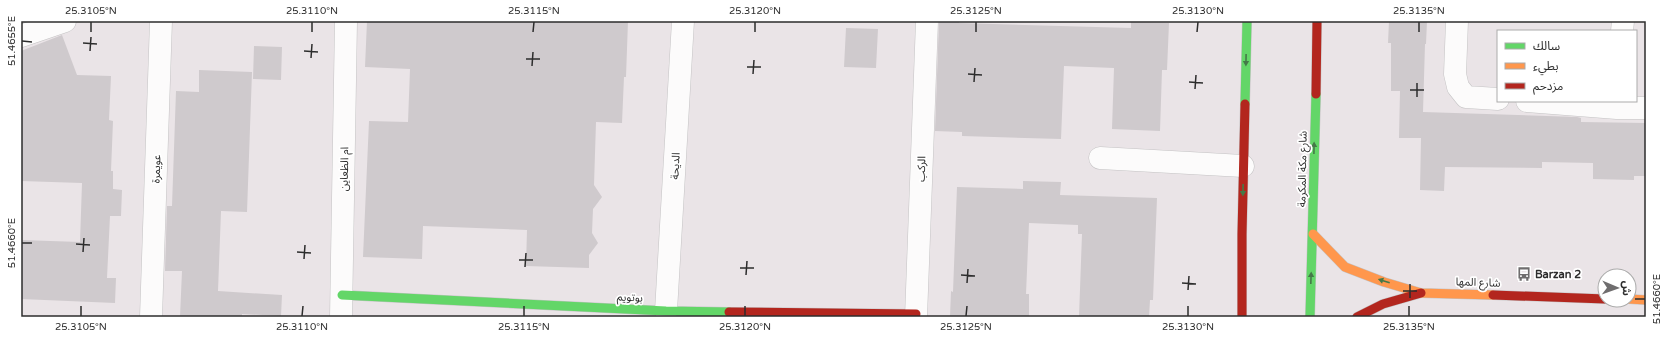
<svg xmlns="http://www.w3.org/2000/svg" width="1667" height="338" font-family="'Varela Round','Noto Sans Arabic',sans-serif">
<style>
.building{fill:#cfcacd}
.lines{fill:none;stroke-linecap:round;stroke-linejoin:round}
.street-casing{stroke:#c4c3c4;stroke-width:23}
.fast-casing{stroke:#c4c3c4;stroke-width:10}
.slow-casing{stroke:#c4c3c4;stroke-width:10}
.jam-casing{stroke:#c4c3c4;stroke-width:10}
.street{stroke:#fcfbfb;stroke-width:22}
.fast{stroke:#63d668;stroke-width:9}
.slow{stroke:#ff974d;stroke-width:9}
.jam{stroke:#b3261e;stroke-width:9}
.oneway{fill:#457948}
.ticks{fill:none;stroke:#2d2d2d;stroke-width:1.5}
.labels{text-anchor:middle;stroke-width:3.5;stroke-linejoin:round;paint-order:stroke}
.street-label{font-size:11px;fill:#2d2d2d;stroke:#fff}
.poi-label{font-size:11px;font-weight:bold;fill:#2d2d2d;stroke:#fff;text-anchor:start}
.neatline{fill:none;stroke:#2d2d2d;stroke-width:1.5}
.ticks-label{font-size:10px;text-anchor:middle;fill:#2d2d2d}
</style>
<rect width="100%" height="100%" fill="#eae4e7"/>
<path class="building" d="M367,21H628L626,77H624L622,123L596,122L594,185L602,197L593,209L592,233L598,243L589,255V268L526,266L527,230L423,226L422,259L363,257L369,121L408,122L410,69L365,67Z
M939,21H959V23L1131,28V22L1169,23L1167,70H1162L1160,131L1112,129L1114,68L1064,66L1061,139L962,136V132L935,131Z
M1389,21H1427L1426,44H1425L1423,112L1577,117L1581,118V122L1646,123V176H1634V180L1593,179V163L1542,162V168L1445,167L1444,191L1420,190L1421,138H1399L1400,91H1391V43H1388Z
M846,28L878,29L876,68L844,67Z
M62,35L77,75L111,76L109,120L113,121L111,171H113V189L122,190L121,216H110L107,278H116L115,303L21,299V240L80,242L82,183L21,181V51Z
M254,46L282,47L281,80L253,79Z
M199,70L252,72L247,212L221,211L218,291L282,295L281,316L242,314V317H180L182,271H165L167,206H172L176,91L199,92Z
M1023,181L1061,182L1060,195L1157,198L1153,300H1150L1149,317H1079L1082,234H1078V225L1029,223L1026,294H1029V317H950L951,291L953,292L957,187L1023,189Z"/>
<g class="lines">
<defs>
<path id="street" d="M1457,21L1455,74L1458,87L1466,97L1498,99
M1622,31L1623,21
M21,36L65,21
M1527,101L1617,108H1646
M1100,158L1243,166
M666,311L683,21
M151,317L161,21
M341,317L346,21
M916,317L927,21"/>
<path id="fast" d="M1245,104L1247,21
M342,295L666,311L729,312
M1310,317L1316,94"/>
<path id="slow" d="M1313,234L1345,267L1384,282L1421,293L1493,295
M1629,299L1646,300"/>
<path id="jam" d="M1316,94L1317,21
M1493,295L1605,299
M729,312L916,314
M1242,317V234L1245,104
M1357,317L1383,304L1421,293"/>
</defs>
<use href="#street" class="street-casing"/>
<use href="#fast" class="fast-casing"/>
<use href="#slow" class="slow-casing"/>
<use href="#jam" class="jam-casing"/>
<use href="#street" class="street"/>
<use href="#fast" class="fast"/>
<use href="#slow" class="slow"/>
<use href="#jam" class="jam"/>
</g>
<defs><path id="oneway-solid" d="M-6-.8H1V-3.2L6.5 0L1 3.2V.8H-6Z"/></defs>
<g class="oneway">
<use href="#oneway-solid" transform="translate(1246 60) rotate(91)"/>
<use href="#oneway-solid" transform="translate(1314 148) rotate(-89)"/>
<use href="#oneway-solid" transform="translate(1243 190) rotate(91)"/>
<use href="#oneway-solid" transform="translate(1311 278) rotate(-88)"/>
<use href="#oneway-solid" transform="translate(1384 281) rotate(-162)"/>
</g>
<path class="ticks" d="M91,32V22M312,32V22M533,32L534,22M755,32V22M976,32V22M1197,32L1198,22M1419,32V22M22,41L32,42M83,43L97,44M90,51L91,37M304,51L318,52M311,58L312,44M526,59H540M532,66L533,52M747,67H761M753,74L754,60M968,74L982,75M974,82L975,68M1189,82L1203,83M1195,89L1196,75M1410,90H1424M1417,97V83M22,243H32M76,244L90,245M83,252L84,238M297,252L311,253M304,259L305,245M519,260H533M525,267L526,253M740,268H754M746,275L747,261M961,275L975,276M967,283L968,269M1182,283L1196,284M1188,290L1189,276M1403,291H1417M1410,298V284M1635,299H1645M81,316V306M302,316L303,306M524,316V306M745,316V306M966,316L967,306M1188,316V306M1409,316V306"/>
<defs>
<symbol id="bus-bare" viewBox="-9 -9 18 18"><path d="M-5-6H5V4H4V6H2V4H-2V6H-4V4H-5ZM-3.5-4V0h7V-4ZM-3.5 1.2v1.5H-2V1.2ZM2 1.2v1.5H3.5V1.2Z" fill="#6f6d6e" stroke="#fff" stroke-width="2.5" paint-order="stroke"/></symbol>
</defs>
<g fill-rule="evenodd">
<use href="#bus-bare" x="1514" y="264" width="20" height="20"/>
</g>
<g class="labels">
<g class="street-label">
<text transform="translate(675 166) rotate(-87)" y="4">الديحة</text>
<text transform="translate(156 169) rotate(-88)" y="4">عويمرة</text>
<text transform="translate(344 169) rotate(-89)" y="4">ام الظعاين</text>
<text transform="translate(921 169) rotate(-88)" y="4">الركب</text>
<text transform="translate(1302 169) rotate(-89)" y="4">شارع مكة المكرمة</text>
<text transform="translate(1478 282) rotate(2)" y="4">شارع المها</text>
<text transform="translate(630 297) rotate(3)" y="4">بوتويم</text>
</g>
<g class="poi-label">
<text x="1535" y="278">Barzan 2</text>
</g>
</g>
<rect width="1667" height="338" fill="none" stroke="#ffffff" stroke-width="44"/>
<rect x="1497" y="30" width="140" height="72" fill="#ffffff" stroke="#ababab"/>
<rect x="1505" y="43" width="20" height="6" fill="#63d668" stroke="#ababab"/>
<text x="1533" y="50" font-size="12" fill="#2d2d2d">سالك</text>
<rect x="1505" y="63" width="20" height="6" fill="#ff974d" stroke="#ababab"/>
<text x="1533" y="70" font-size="12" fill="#2d2d2d">بطيء</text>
<rect x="1505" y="83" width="20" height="6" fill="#b3261e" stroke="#ababab"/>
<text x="1533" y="90" font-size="12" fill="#2d2d2d">مزدحم</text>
<g transform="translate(1617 288) rotate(92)"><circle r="19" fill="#ffffff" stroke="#ababab"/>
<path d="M0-3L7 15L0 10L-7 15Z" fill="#6f6d6e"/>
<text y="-6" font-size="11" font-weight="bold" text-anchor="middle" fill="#2d2d2d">ش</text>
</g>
<rect x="22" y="22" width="1623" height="294" class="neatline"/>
<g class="ticks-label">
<text x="91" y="14">25.3105°N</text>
<text x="312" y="14">25.3110°N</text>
<text x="534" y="14">25.3115°N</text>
<text x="755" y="14">25.3120°N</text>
<text x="976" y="14">25.3125°N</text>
<text x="1198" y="14">25.3130°N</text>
<text x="1419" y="14">25.3135°N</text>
<text transform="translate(11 41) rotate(-90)" y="4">51.4655°E</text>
<text transform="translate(11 243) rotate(-90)" y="4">51.4660°E</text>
<text transform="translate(1656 299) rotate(-90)" y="4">51.4660°E</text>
<text x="81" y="330">25.3105°N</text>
<text x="302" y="330">25.3110°N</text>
<text x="524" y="330">25.3115°N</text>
<text x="745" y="330">25.3120°N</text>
<text x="966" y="330">25.3125°N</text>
<text x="1188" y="330">25.3130°N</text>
<text x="1409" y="330">25.3135°N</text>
</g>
</svg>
